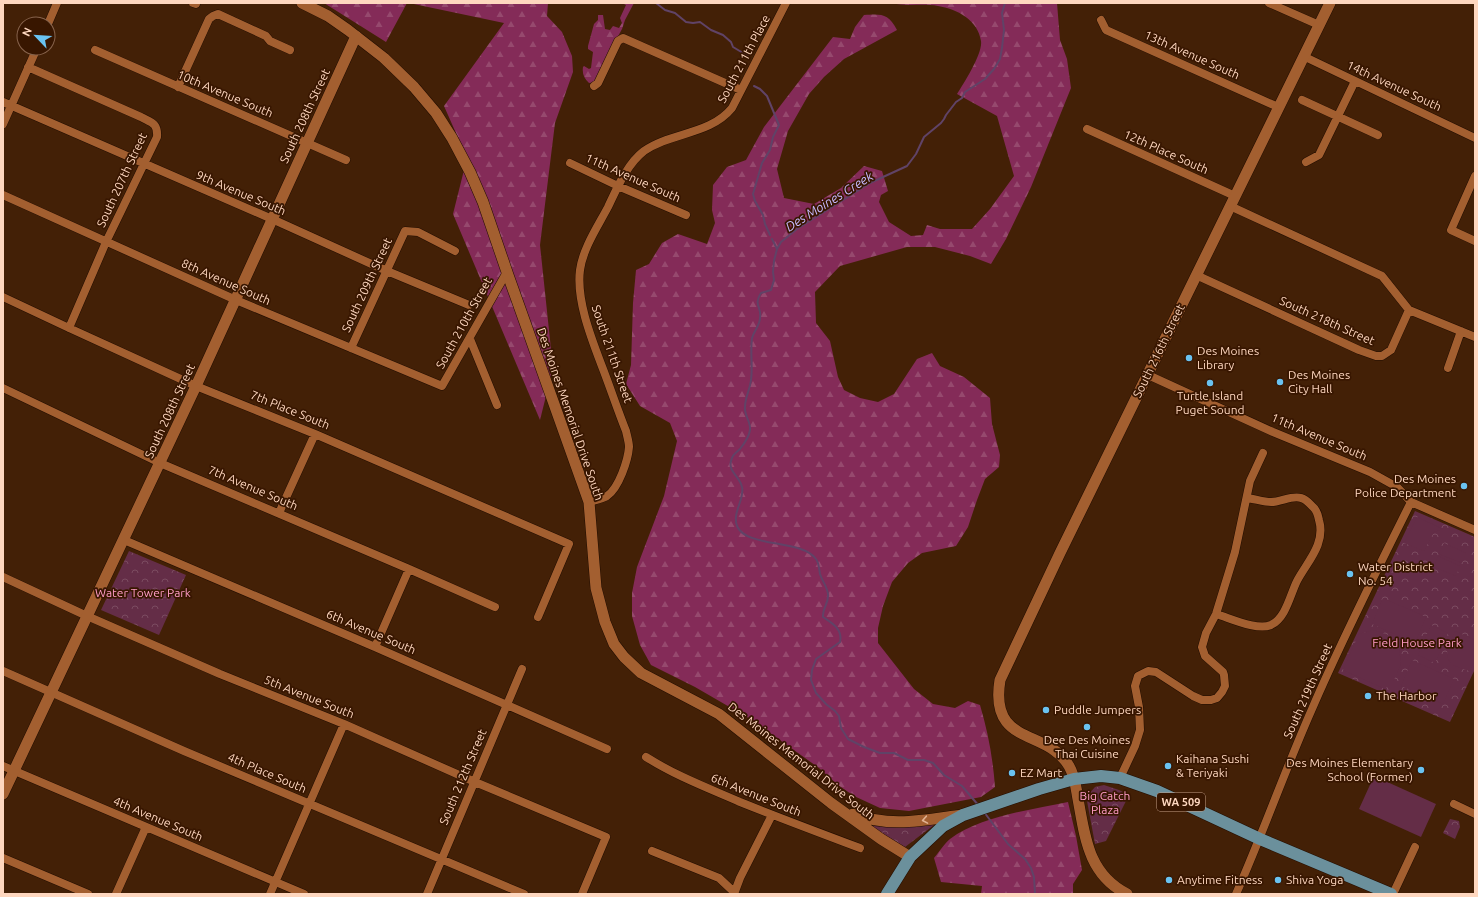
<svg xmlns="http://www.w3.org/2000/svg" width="1478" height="897" font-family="Ubuntu,sans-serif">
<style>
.forest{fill:url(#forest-firs)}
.park{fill:url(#park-crowns)}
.garden{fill:#642d47}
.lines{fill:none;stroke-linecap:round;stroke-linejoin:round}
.stream{stroke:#604367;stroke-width:2}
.street-casing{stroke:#220d01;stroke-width:9}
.secondary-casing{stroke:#220d01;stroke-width:12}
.primary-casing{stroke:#220d01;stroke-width:13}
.street{stroke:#a35f30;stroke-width:8}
.secondary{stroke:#a35f30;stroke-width:11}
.primary{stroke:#6b909c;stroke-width:12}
.oneway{stroke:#e3b394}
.poi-dot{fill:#6ac3f1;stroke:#381600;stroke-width:1.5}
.labels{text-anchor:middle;stroke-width:3.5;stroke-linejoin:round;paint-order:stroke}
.shield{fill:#381600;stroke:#c39d86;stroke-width:1}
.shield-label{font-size:11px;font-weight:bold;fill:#fed7bf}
.street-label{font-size:12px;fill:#fed7bf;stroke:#381600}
.poi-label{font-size:12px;fill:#fed7bf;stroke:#381600;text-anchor:start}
.park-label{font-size:12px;fill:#ff9cc7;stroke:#381600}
.water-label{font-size:13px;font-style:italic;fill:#c7baff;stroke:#381600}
</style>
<defs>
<pattern id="forest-firs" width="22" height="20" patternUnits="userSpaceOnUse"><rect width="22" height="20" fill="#842b58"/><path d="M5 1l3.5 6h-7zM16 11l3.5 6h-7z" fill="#96496e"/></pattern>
<pattern id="park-crowns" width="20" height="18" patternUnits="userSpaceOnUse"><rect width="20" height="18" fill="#642d47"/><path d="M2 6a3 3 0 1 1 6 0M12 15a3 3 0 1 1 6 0" fill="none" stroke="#7b4b60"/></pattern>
</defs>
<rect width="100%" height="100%" fill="#432006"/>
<path class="forest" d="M324,3H407L386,42Z
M409,3H548L547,16L562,32L572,56L573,72L555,123L540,245L553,368L540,420L453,214L467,158L444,106L504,23Z
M622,3H634L625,20L622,29L602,66L595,82L589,83C584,78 582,74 583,67L584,66L589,69L591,68L593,52L588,49V46L594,24L598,20V15H603L605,29L610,30L613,26L619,28L622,23L620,18L626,5Z
M892,3H1057L1060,40L1067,59L1071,88L1031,187L1006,239L991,264L970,256L935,247H907L840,266L815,292L816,323L830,341L838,377L844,390L860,398L878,402L894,394L917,359L932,353L940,366L964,377L990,398L992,424L1000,455L999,467L985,479L977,500L968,527L956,546L922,553L908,563L892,582L883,606L878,628V643L914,689L933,704L955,708L968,701L980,705C988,732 993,759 995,787L981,797L909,811L880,808L854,796L838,785L819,768L752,720L695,687L651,665L640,645L632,616V593L637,567L664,496L677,441L670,423L640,406L626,384L631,365L633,303L636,270L649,264L662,243L678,234L707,244L715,223L712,210L713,185L727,167L746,160L764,127L833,37L850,39L855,27L864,15C881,14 888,13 897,30L844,59L824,77L809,94L788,131L777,169L784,198L814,204L841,188L864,166L882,171L888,191L881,195L879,202L889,222L911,236L923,235L927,225L940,229H972L990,209L1014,176L997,116L957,94C964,83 983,53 981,41C978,20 957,9 938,6C923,3 907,7 892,3Z
M1068,802L1076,836L1082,870L1073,884V894H981L982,886L941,882L934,858C939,852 944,844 950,839C981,816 1030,810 1068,802Z"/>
<path class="park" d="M1415,511L1475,537V669L1450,722L1338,673Z
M129,551L186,575L159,635L101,610Z
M1104,785L1119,790L1129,795L1106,841L1095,844L1087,801L1088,795L1095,787Z
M1450,819L1459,821L1460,827L1455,839L1443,833Z
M860,820L938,822L905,847Z"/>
<path class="garden" d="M1417,517L1443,529L1434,532L1424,551L1404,543Z
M1444,543L1466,553L1462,563L1439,554Z
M1438,556L1460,566L1456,576L1434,567Z
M1383,598L1426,617L1415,643L1372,624Z
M1431,625L1448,633L1435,663L1418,655Z
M1374,630L1388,635L1399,648L1401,664L1394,680L1385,689L1343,670L1359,634Z
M1455,631L1475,640V660L1470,671C1441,664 1444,655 1455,631Z
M1412,660L1454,679L1443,704L1401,686Z
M1374,776L1436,804L1421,837L1359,809Z"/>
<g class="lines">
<path class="stream" d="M656,3L665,10L675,13L686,22L693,23L700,22L711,30L723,35L731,42L733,47L748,56
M754,86L760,89L767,96L779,125L773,137L770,150L762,163L753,194L755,201L763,215L765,224L770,235
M772,239L777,249
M979,806L962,786L944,775L933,763L924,760H908L894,753H880L864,747L848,739L841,728L839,716L835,711L826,704L816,693L811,680L812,670L816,659L840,642C843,629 832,623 823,617C822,608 829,604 828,594C827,586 822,581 820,574C819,569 819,563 816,559C802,539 746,548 737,526C732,512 745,499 742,487C740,476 726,471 732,458C733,454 737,452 740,449C744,444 749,437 750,430C751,422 744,415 745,407C745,398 750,389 751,380C753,366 750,352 752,338C754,331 760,325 760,318C762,307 753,305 761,293L771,290L774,280L773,272L774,261L777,249L781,242L797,229L870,183L907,166L916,154L924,137L941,123L944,119L946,115L956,102L962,98L965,92L985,79L994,69L1000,59L1002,48L1004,30L1002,13L1005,3
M984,812L1008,844L1025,859L1031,868L1034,877L1035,894"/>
<defs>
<path id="street" d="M193,3L196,4
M1269,3L1319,25
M1101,20L1106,30L1278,107
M48,24L57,3
M95,50L346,160
M1303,56L1475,138
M28,67L141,117C152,123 158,123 157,137L106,242L69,328
M594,86L598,83L618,41L623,38L741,90
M178,87L209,19L213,16L218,14L266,36L270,41L290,50
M1302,100L1378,135
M3,102L272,219L387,271L469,305
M3,124L37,48
M1087,129L1235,196
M1306,162L1319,155L1355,81
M570,163L618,186L686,215
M1475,176L1451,230L1475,241
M3,195L236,300L442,386L507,272
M1230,206L1382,276L1409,310L1475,337
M1196,275L1359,350L1376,356H1382L1391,350L1409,310
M3,297L69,328L196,386L315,434L569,544L538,617
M470,339L497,405
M351,348L405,231L418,232L455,251
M1448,368L1461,331
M1148,375L1273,432L1370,472L1397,487L1411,502L1475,530
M3,388L160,463L409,569L495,607
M589,502C596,500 602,499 607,496C619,488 628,460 629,447C629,442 627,436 626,431C618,411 611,390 603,369C592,340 576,301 580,270C583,248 598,226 608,207C617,188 627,164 644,151C671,132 710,135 732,108L786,3
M279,513L315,434
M124,540L375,647L607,749
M3,577L87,616L220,674L344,724L475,782L606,837L582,894
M1216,614C1230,618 1257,631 1271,625C1286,618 1290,595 1297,581C1307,562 1326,544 1319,520C1318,515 1317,510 1313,507C1310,504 1306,499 1301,498C1292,495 1281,502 1271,502C1264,502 1255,499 1247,498
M375,647L409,569
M3,671L184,751L524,894
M646,757C676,776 708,788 740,802C780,818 820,833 860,848
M3,766L304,894
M1120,778L1135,746L1140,730L1139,707L1135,686L1138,676L1148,671L1156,672L1193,696L1202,700H1211L1217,698L1222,692L1225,686L1224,675L1223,672L1205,656L1202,647L1206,633L1216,614L1228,575L1235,552L1250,481L1263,453
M1454,804L1475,814
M652,851L719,878L734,892
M3,858L88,894
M116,894L146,827
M270,894L344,724
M427,894L522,669
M734,894L740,878L772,815
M1236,894C1263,833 1285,770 1312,709C1342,639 1377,570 1411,502
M1393,894L1415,847"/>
<path id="secondary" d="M302,3L328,16L348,30L384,58L414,87L436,113L452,138L470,172L483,202L508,275L589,502L596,588L605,622L614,644L624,657L641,673L719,714L831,803L881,839L910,857
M3,794L196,386L356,36
M853,814C891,828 924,820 962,815
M1127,894C1088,874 1085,837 1078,799C1076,788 1075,776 1069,766C1047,728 989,747 1000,680L1060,553L1330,3"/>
<path id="primary" d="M887,894L910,857L943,826L963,815L1039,789L1074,779L1101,776L1120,778L1157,791L1260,839L1391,894"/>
</defs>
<use href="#street" class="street-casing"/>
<use href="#secondary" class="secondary-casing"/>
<use href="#primary" class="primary-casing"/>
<use href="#street" class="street"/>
<use href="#secondary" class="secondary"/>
<use href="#primary" class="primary"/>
</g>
<defs><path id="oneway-chevron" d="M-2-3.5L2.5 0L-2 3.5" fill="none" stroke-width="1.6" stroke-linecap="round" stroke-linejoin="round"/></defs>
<use class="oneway" href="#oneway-chevron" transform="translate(925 820) rotate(170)"/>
<g class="poi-dot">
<circle cx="1189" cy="358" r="4"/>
<circle cx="1280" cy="382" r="4"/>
<circle cx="1210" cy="383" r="4"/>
<circle cx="1464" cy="486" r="4"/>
<circle cx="1350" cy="574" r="4"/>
<circle cx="1368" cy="696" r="4"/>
<circle cx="1046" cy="710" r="4"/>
<circle cx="1087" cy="727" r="4"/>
<circle cx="1168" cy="766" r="4"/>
<circle cx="1421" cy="770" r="4"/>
<circle cx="1012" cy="773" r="4"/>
<circle cx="1169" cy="880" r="4"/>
<circle cx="1278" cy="880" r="4"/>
</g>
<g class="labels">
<rect class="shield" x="1157" y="793" width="48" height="18" rx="3"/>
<g class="shield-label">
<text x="1181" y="806">WA 509</text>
</g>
<g class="street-label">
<text transform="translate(1192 55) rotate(24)" y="4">13th Avenue South</text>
<text transform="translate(744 59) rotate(-62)" y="4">South 211th Place</text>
<text transform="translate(1394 86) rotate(25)" y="4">14th Avenue South</text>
<text transform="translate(225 94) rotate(23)" y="4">10th Avenue South</text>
<text transform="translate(305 116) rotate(-65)" y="4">South 208th Street</text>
<text transform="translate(1166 152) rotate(24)" y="4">12th Place South</text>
<text transform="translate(633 178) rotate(24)" y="4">11th Avenue South</text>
<text transform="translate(122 180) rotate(-65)" y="4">South 207th Street</text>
<text transform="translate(241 193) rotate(23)" y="4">9th Avenue South</text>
<text transform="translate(226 282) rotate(24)" y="4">8th Avenue South</text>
<text transform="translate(367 285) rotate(-65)" y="4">South 209th Street</text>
<text transform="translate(1327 321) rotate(24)" y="4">South 218th Street</text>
<text transform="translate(464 323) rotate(-61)" y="4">South 210th Street</text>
<text transform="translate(1159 351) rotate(-64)" y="4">South 216th Street</text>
<text transform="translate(612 354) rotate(71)" y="4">South 211th Street</text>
<text transform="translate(290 410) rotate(22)" y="4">7th Place South</text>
<text transform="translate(170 411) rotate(-65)" y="4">South 208th Street</text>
<text transform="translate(570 414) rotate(71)" y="4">Des Moines Memorial Drive South</text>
<text transform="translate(1319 437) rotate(23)" y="4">11th Avenue South</text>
<text transform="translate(253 488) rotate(23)" y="4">7th Avenue South</text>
<text transform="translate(371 632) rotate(23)" y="4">6th Avenue South</text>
<text transform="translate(1308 691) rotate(-66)" y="4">South 219th Street</text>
<text transform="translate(309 697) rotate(22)" y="4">5th Avenue South</text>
<text transform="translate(801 761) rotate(38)" y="4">Des Moines Memorial Drive South</text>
<text transform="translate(267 773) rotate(23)" y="4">4th Place South</text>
<text transform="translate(463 777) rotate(-67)" y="4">South 212th Street</text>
<text transform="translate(756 795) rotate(22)" y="4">6th Avenue South</text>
<text transform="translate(158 819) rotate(23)" y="4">4th Avenue South</text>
</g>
<g class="poi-label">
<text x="1197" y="355">Des Moines<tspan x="1197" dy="14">Library</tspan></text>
<text x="1288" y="379">Des Moines<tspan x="1288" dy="14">City Hall</tspan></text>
<text x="1210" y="400" text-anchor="middle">Turtle Island<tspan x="1210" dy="14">Puget Sound</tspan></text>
<text x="1456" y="483" text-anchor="end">Des Moines<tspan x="1456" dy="14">Police Department</tspan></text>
<text x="1358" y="571">Water District<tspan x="1358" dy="14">No. 54</tspan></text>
<text x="1376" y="700">The Harbor</text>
<text x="1054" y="714">Puddle Jumpers</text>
<text x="1087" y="744" text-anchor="middle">Dee Des Moines<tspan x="1087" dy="14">Thai Cuisine</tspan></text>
<text x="1176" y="763">Kaihana Sushi<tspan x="1176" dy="14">&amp; Teriyaki</tspan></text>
<text x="1413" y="767" text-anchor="end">Des Moines Elementary<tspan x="1413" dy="14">School (Former)</tspan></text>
<text x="1020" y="777">EZ Mart</text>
<text x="1177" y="884">Anytime Fitness</text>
<text x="1286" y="884">Shiva Yoga</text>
</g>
<g class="park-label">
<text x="143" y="597">Water Tower Park</text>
<text x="1417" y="647">Field House Park</text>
<text x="1105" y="800">Big Catch<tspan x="1105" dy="14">Plaza</tspan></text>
</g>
<g class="water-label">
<text transform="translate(829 201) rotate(-32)" y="5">Des Moines Creek</text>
</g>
</g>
<rect width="1478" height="897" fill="none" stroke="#fed7bf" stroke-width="8"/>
<g transform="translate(36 36) rotate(295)"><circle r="19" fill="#381600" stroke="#87634c"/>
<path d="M0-3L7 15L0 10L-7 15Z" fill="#6ac3f1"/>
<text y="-6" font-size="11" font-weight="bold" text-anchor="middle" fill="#fed7bf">N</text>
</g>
</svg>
